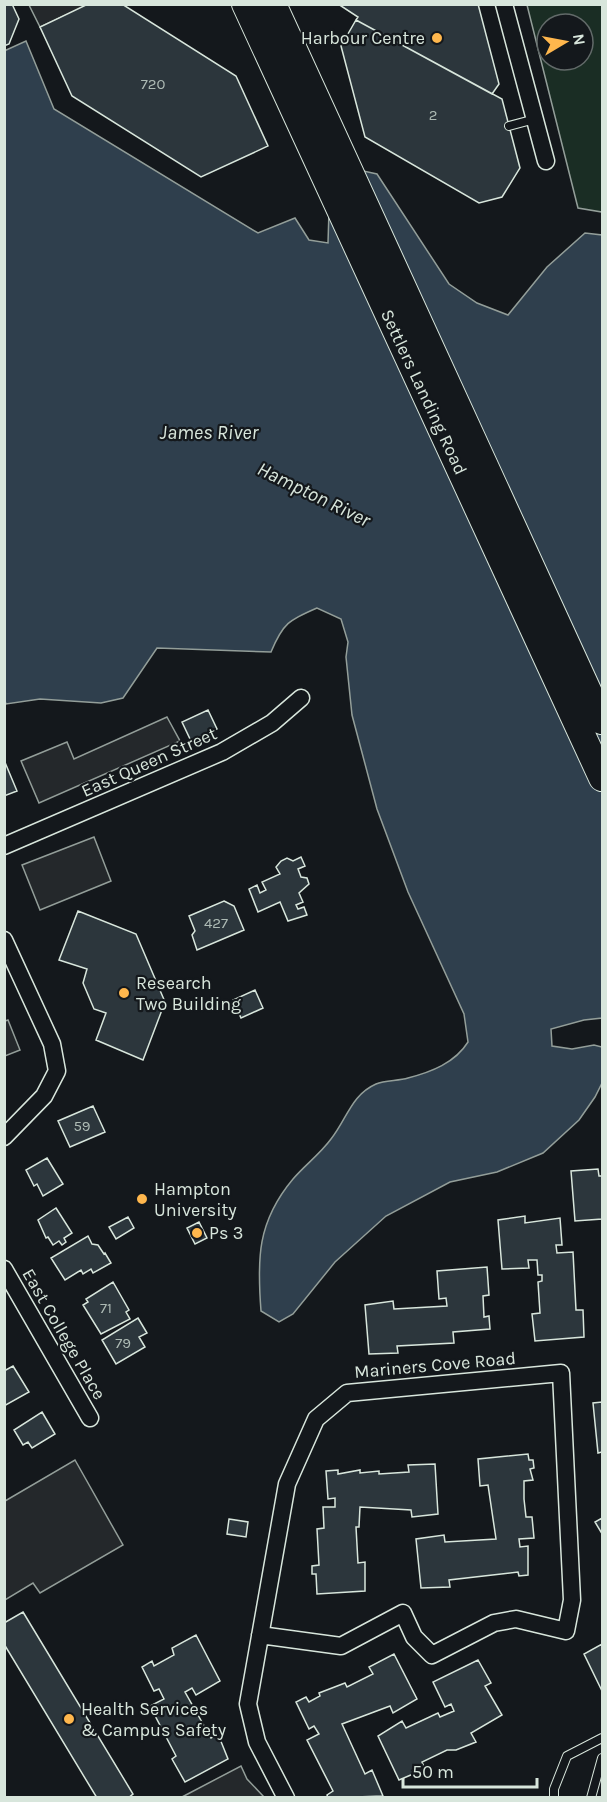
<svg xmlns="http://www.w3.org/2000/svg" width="607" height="1802" font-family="Karla,sans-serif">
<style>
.green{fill:#1a2d24;stroke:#939e99;stroke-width:1.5;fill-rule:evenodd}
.parking{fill:#24282b;stroke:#939e99;stroke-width:1.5}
.water{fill:#2f3f4d;stroke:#939e99;stroke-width:1.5}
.building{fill:#2c363c;stroke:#d8e6dc;stroke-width:1.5}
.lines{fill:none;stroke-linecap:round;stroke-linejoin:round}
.lane-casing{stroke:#d8e6dc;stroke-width:10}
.street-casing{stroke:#d8e6dc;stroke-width:19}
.primary-casing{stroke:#d8e6dc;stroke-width:28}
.lane{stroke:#14181c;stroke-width:8}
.street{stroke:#14181c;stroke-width:16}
.primary{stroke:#14181c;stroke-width:26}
.poi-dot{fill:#ffb74d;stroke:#14181c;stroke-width:2}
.labels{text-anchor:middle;stroke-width:4.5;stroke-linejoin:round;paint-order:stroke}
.number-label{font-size:15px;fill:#adbab4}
.poi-label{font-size:18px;fill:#d8e6dc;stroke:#14181c;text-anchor:start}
.street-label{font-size:18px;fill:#d8e6dc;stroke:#14181c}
.water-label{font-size:20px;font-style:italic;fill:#d8e6dc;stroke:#14181c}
</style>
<rect width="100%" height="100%" fill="#14181c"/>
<path class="green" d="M527,5H602V212L578,208ZM547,24H583V60H547Z"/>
<path class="parking" d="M29,5H88L40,27Z
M167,717L180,741L39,803L21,761L67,742L74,759Z
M94,837L111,881L40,910L22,865Z
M8,1020L20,1050L5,1056V1021Z
M75,1460L123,1545L40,1593L33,1583L5,1600V1501Z
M241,1766L247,1779L264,1797H182Z"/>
<path class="water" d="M26,41L54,109L258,233L295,218L309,240L328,243L329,211L359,170L377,174L449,284L477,303L508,315L547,267L585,233L602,235V1018L584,1020L551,1029L552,1046L572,1049L594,1045L602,1047V1083L595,1097L579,1120L543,1153L497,1172L450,1182L386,1216L335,1262L293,1314L279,1322L261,1311C257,1259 257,1222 293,1179C305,1165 320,1154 331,1139C347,1119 351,1095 376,1084C385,1080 398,1081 408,1078C431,1072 455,1063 468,1042L464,1014L408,892L377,809L352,715L346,657L348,642L341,619L317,608C289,620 283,623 271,652L157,648L123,698L101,703L40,699L6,704L5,701L4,51Z"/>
<path class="building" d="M4,4H12L19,19L9,44L4,46Z
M88,4H122L236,76L268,146L201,177L72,96L40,27Z
M338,4H478L499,84L492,94L356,20L358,17Z
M356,20L502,99L520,168L502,197L479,203L365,137L341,46Z
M208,710L217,729L191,741L182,722Z
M4,760L17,791L4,796Z
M301,857L305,866L298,869L301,877L307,878L309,884L299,893L303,902L296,905L298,909L304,907L307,915L288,921L280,902L258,912L249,889L257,885L260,893L266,890L262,882L280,874L276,867L281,861L287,858L293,861Z
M224,901L234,906L244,930L197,950L192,935L195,931L189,916Z
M78,911L136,934L165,1002L143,1060L96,1040L106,1013L94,1009L83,983L87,969L59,960Z
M255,990L263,1008L241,1018L233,1000Z
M93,1106L105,1132L70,1147L58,1121Z
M47,1158L63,1184L43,1196L37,1184L34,1186L26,1170Z
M598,1169L599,1176H602V1219L575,1221L571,1171Z
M56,1208L72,1233L64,1238L66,1242L62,1245L59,1241L53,1245L48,1237L46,1238L38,1220Z
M525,1216V1223L560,1218L562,1245H556L557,1253L573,1252L576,1310H583L584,1337L535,1341L532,1314L540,1313L538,1282L542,1281V1275H538L537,1260H528L529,1268L502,1269L498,1220Z
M128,1217L134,1228L116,1239L109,1227Z
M199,1222L207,1238L195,1244L187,1228Z
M88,1236L92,1244L98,1245L104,1254L105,1253L111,1263L93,1273L91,1269L83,1274L81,1270L65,1280L51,1258Z
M487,1267L489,1295L483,1296L484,1317L489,1316L490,1329L453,1332L454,1343L397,1346L398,1353L369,1354L365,1305L393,1301L394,1309L447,1306L446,1298L439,1299L437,1271Z
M113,1282L129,1310L126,1312L130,1319L101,1334L83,1305L88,1302L86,1299Z
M138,1318L147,1333L139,1337L145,1347L116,1364L102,1340Z
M13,1366L29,1392L4,1406V1371Z
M602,1402V1452L598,1453L593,1403Z
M42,1412L55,1434L32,1448L28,1442L23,1445L14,1430Z
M528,1454L529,1460H533L534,1468L530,1469L533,1480L524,1481V1499L526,1517H532L534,1538L519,1539L520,1547L528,1546V1575L519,1576L518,1572L449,1580L450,1587L421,1588L416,1539L444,1535L445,1542L496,1539L488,1485L480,1486L478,1459Z
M435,1464L438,1514L412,1517L411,1510L360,1507L359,1527H356L358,1563L365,1562V1591L317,1594L316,1574H312V1566L319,1565L317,1529L324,1528L323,1507H335V1498L328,1499L326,1471L338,1470V1474L360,1470V1473L379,1471V1474L409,1472L408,1465Z
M602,1518V1531L601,1532L595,1522Z
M229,1519L248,1522L246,1537L227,1534Z
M23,1612L133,1794L128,1798H97L4,1644V1623Z
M196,1635L220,1681L196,1695L192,1688L185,1692L211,1738L218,1734L228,1759L185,1782L172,1759L176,1756L150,1706L164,1699L159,1689L154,1691L142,1667L152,1661L154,1666L174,1655L172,1648Z
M602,1644V1691L584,1654Z
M394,1654L417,1699L393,1713L390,1706L342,1724L365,1774L372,1770L383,1796L328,1798L327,1795L333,1791L307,1740L319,1734L314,1726L309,1729L296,1702L306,1697L309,1702L320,1696L319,1693L345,1683L347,1687L373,1674L369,1667Z
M478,1660L491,1683L485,1686L502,1715L471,1733L476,1742L456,1750H447L422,1762L425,1769L399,1780L378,1736L402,1721L406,1728L438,1713L440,1717L454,1711L451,1704L445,1707L433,1682Z"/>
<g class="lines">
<defs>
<path id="lane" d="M509,126L535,119
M554,1798V1789L567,1756L602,1738
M591,1798L602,1758"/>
<path id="street" d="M504,4L546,161
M4,846L222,752L272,723L301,698
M4,940L52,1044L57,1071L44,1096L4,1137
M4,1269L90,1418
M260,1635L341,1646L403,1613L414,1637L432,1655L494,1623L516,1619L566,1631L572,1600L561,1373L347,1393L316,1419L287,1484L248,1704L257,1742L286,1798"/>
<path id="primary" d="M245,4L602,778
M273,4L602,721"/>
</defs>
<use href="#lane" class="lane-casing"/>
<use href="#street" class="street-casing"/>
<use href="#primary" class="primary-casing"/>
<use href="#lane" class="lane"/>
<use href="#street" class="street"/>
<use href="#primary" class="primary"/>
</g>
<g class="poi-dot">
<circle cx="437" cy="38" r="6"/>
<circle cx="124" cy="993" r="6"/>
<circle cx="142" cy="1199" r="6"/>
<circle cx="197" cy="1233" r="6"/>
<circle cx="69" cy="1719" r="6"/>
</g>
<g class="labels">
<g class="number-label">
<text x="153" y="89">720</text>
<text x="433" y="120">2</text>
<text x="216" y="928">427</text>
<text x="82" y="1131">59</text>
<text x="106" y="1313">71</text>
<text x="123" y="1348">79</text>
</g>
<g class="poi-label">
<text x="425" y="44" text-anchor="end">Harbour Centre</text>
<text x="136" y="989">Research<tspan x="136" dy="21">Two Building</tspan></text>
<text x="154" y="1195">Hampton<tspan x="154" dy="21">University</tspan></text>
<text x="209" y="1239">Ps 3</text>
<text x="81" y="1715">Health Services<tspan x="81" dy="21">&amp; Campus Safety</tspan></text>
</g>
<g class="street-label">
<text transform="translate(424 392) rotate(65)" y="6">Settlers Landing Road</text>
<text transform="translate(149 762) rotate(-24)" y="6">East Queen Street</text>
<text transform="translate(64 1334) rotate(60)" y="6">East College Place</text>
<text transform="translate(435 1365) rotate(-5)" y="6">Mariners Cove Road</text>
</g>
<g class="water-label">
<text x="209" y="439">James River</text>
<text transform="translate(314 494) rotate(26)" y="7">Hampton River</text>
</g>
</g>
<rect width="607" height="1802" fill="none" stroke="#d8e6dc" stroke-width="12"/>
<g transform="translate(565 42) rotate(80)"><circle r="28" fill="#14181c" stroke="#626a69" stroke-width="1.5"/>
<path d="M0-4.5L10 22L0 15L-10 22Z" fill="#ffb74d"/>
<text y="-9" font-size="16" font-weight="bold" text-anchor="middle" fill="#d8e6dc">N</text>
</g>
<path d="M403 1778v9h134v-9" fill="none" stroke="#d8e6dc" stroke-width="3"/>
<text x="412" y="1778" font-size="18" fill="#d8e6dc" stroke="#14181c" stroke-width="4.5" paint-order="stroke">50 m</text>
</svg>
